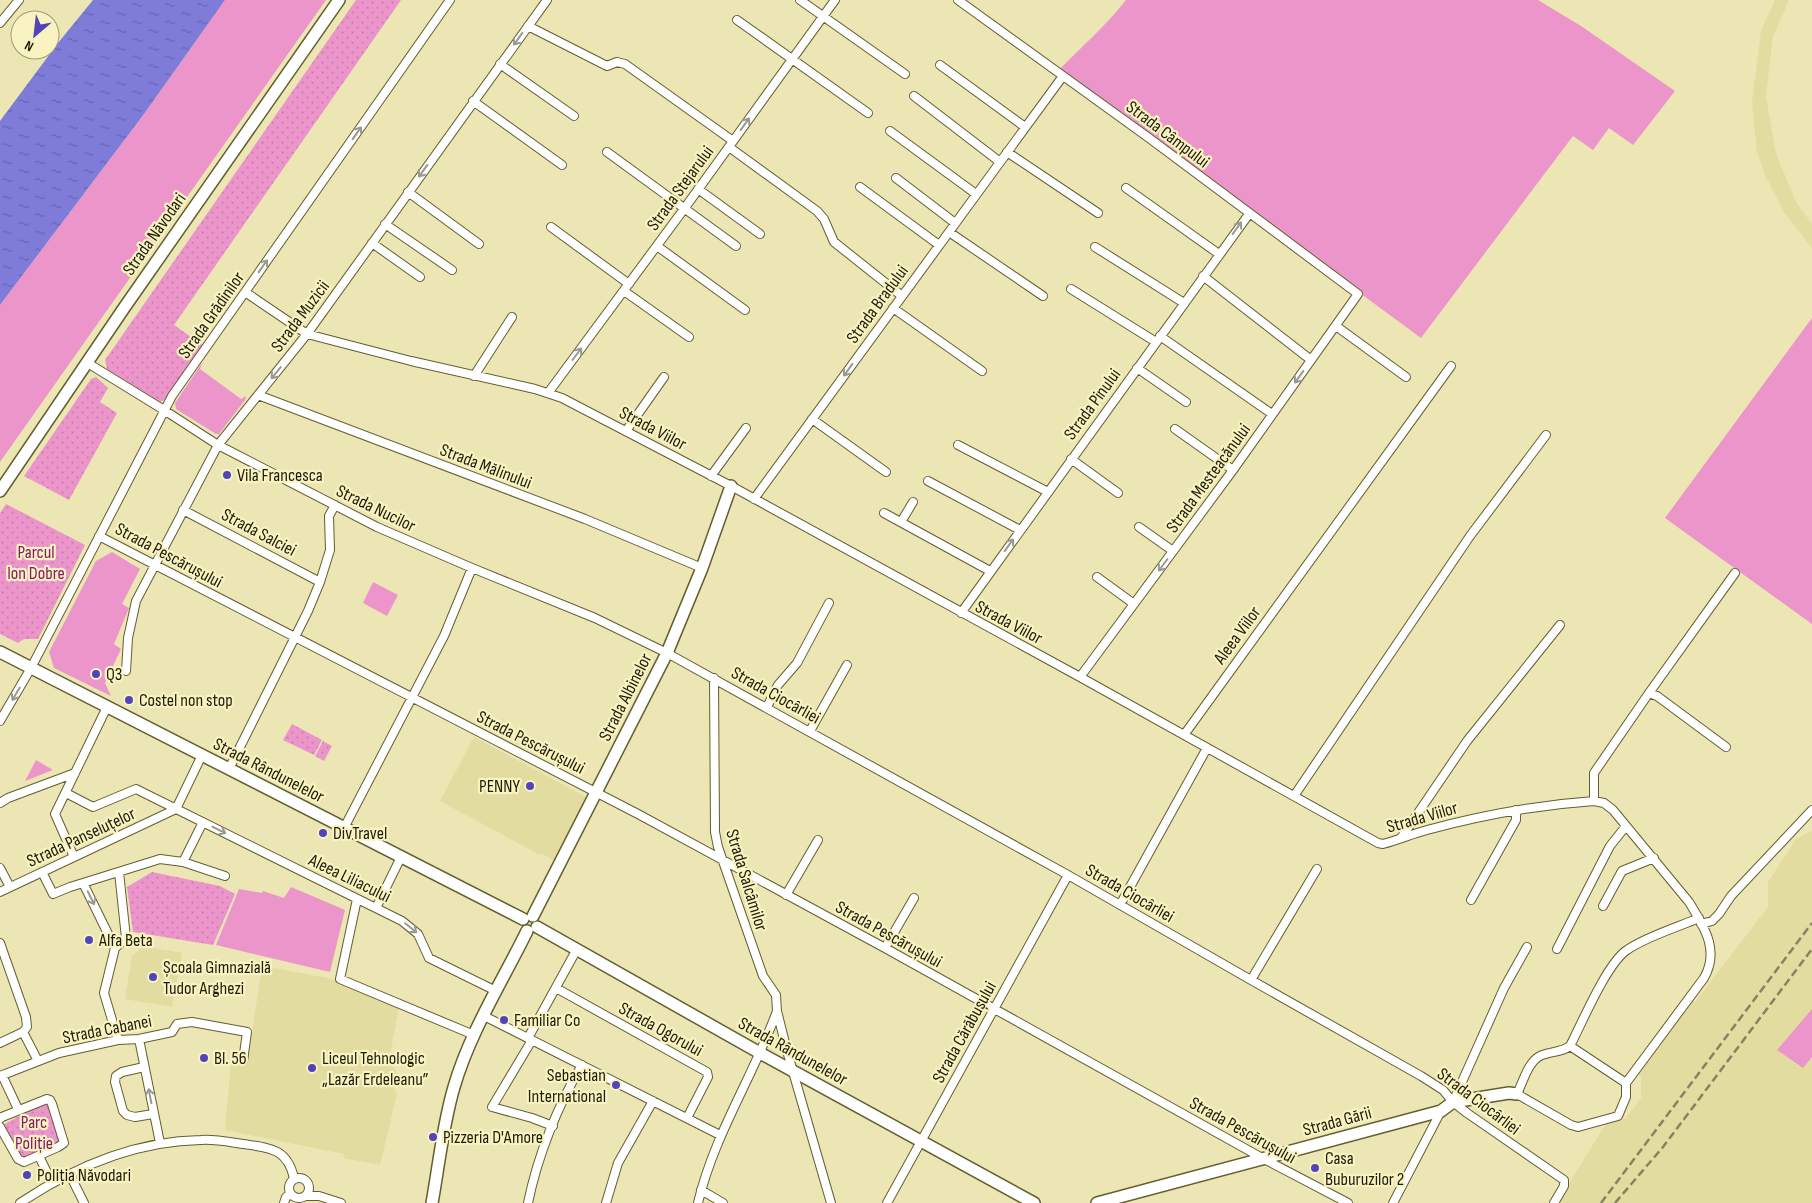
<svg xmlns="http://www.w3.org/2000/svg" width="1812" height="1203" font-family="'Sofia Sans Condensed',sans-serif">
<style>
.built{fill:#e2dca1}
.green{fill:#ec95cb}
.park{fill:url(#park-dots)}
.water{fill:url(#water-ripples)}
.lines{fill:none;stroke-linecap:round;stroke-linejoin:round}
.street-casing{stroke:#635e30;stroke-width:10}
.secondary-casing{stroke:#635e30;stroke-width:14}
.street{stroke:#fff;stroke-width:8}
.secondary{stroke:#fff;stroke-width:11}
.rail{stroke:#868360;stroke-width:2.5;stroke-dasharray:8 4;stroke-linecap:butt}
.oneway{stroke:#9a9991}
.poi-dot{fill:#5243ba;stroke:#f8f3c0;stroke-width:2}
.labels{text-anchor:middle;stroke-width:4.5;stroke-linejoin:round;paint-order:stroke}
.street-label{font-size:18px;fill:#1f1d0a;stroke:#f8f3c0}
.poi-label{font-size:18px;fill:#1f1d0a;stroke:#f8f3c0;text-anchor:start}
.park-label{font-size:18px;fill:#871767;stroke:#f8f3c0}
</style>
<defs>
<pattern id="park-dots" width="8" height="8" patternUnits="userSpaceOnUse" patternTransform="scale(1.25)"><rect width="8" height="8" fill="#ec95cb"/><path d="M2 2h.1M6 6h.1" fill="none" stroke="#ca80ad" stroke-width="1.8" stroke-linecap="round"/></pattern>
<pattern id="water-ripples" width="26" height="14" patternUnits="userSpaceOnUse" patternTransform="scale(1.25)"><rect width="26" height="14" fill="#7e7cd8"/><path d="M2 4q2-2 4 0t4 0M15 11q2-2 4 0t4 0" fill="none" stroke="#6765ad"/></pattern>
</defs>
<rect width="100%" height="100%" fill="#ebe6b3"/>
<path class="built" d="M1775,0H1789L1773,36L1766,96L1776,154L1796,202L1812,224V248L1784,212L1766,177L1757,152L1752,102L1761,31Z
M474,737L588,798L555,861L541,853L540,855L440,801Z
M1812,830V1009L1777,1050L1803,1067L1812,1057V1203H1557L1607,1122L1625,1119L1641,1098V1077L1633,1071L1689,999L1695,1002L1768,907V882L1796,839Z
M143,946L182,953L172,1007L125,999L132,956Z
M262,966L328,978L399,1008L389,1060L397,1073L394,1089L397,1094L380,1165L344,1158V1154L225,1130L231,1063L251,1041Z"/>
<path class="green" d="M225,0H326L0,462V305L144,114Z
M1126,0H1538L1581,26L1675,91L1633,145L1609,128L1593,150L1573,136L1421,338L1058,71C1081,47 1106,26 1126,0Z
M1812,318V624L1665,518Z
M202,363L200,369L241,399L246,396L245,400L219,434H216L176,409L175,403Z
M112,552L140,569L122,604L129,608L114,644L121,649L105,683L111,696L54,668L49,652L96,561Z
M373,582L398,595L387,616L363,603Z
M36,760L53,770L25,781Z
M291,887L345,910L330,972L216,945L239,889L262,893L263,891L284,898Z
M1812,1009V1057L1803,1068L1777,1050Z"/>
<path class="park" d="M356,0H401L174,325L204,346L169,397L160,402L107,369L105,360Z
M96,377L108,388L100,402L117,413L69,500L24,476L91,379Z
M6,504L85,545L38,639H24L18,643L0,634V513Z
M292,724L322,740L314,755L283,740Z
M323,741L332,746L324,761L315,756Z
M152,872L220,886L235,894L213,945L133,932L127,887Z
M43,1103L49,1105L60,1143L26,1160L21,1159L3,1128V1125Z"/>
<path class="water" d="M93,0H225L144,114L0,305V121L58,43Z"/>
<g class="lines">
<defs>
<path id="street" d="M800,0L905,74
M958,0L1149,138L1358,294L1233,470L1080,677
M737,20L868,113
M0,23L19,0
M528,26L607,66L617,62L625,64L733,141
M500,64L574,116
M940,65L1025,127
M914,96L1000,162
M473,101L562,165
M890,131L976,194
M729,147L817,211L824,219L834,242L902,296
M607,152L736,246
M1007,152L1098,213
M896,178L955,223
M860,187L939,245
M1126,188L1219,254
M698,189L760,234
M408,192L479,244
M385,224L452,270
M551,227L629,284
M949,232L1043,296
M372,243L420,277
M657,246L745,310
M1095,247L1184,303
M1203,276L1311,360
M1071,289L1156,342
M624,291L689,337
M245,292L307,334L411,361L535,389L562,398L731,486L1080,677L1378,843L1383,844C1398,840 1412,834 1427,830C1482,815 1537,805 1594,801L1604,803L1613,810L1689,902C1704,927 1720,950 1704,978L1626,1083V1097L1618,1116L1578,1127L1571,1125L1517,1094C1523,1082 1528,1062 1540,1056C1550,1051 1561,1053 1570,1046C1582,1023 1607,963 1627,950C1645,937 1678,927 1699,918
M893,308L982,371
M1336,326L1406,377
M1160,336L1272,414
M86,362L164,410L218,445L377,527L472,568L595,618L667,653L1068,875L1251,980L1421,1076L1443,1090L1453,1102L1467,1113L1564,1180V1186L1554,1203
M1137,368L1186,402
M474,376L512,317
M548,393L684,209L835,0
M258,395L585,519L702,568
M812,419L886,472
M1175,429L1233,470
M626,431L664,377
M958,445L1048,492
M1071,459L1118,493
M711,476L746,428
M928,481L1020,530
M754,499L1063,76
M183,510L320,582
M884,513L990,571
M901,522L913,502
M1139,527L1173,551
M99,536L638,814L885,948L1264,1159L1348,1203
M1097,577L1134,604
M961,613L1249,214
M126,671L128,638L136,601L218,445L307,334L547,0
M714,678L715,832L718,847L763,976L776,995L777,1011L787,1051L831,1203
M1649,693L1657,696L1726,747
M767,707L778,685L797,663L829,603
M0,721L31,668L172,396L450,0
M810,731L847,665
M1184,735L1451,366
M229,769L308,611L320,582L330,550L329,516L335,505
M66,793L93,807L136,789L402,921L418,934L429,958L496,991
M1294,796L1470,536L1546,435
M1594,801V773L1649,693L1735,573
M0,803L8,798L75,773
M176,809L202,755
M344,828L444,636L472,568
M1401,838L1467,741L1560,625
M74,857L55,814L107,707
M183,862L203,822
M0,868L10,887
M42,872L53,894L70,887L83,883L115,948L104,993L118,1040
M83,883L160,859L183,862L225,876
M0,892L176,809
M786,895L818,840
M357,899L340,979L474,1035
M1471,900L1516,820V810
M1120,905L1207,748
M1603,906L1622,871L1654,858
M376,908L401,857
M1701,924L1712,921L1719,914L1731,896L1812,810
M0,943L26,1017L27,1027L23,1032L38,1061
M115,948L126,938L119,872
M885,948L914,898
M1557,949L1610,846L1626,826
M1251,980L1317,869
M556,988L707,1072L708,1077L687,1118
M484,1016L720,1135
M528,1038L577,949
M139,1039L160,1143
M532,1040L492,1107L532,1118L553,1126
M0,1043L23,1032
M1570,1046L1626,1083
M144,1067L122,1072L116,1076L115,1082L123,1111L127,1115L135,1117L153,1114
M2,1075L18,1109
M0,1076L59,1053L118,1040L139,1039L172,1032L177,1024L192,1022L247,1032L243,1061
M1453,1102L1504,988L1527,947
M0,1119L2,1117L47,1099L50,1100L52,1104L64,1143L58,1147L24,1162L18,1159L0,1127
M39,1156L52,1183
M70,1175L84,1203
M289 1188a10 10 0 1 1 20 0a10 10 0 1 1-20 0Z
M701,1190L723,1203
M306,1196H319L341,1203
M20,1203C74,1167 136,1141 201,1140C215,1139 229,1142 243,1144C270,1148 287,1148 294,1178
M284,1203L286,1197L291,1194
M528,1203C537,1158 558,1104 582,1065
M606,1203L618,1163L653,1101
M698,1203C714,1135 753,1077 777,1011
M887,1203L1068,875
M1393,1203L1441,1111"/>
<path id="secondary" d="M0,491L124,308L339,0
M0,652L523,919
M533,916L667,653L702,568L731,486
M537,927L760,1053L1034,1203
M432,1203C439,1164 443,1124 454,1087C470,1032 502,982 527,931
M1097,1203L1441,1111L1453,1102L1509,1093L1517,1094"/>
</defs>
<use href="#street" class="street-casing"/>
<use href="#secondary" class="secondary-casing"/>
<use href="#street" class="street"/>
<use href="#secondary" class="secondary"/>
<path class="rail" d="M1601,1203L1812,923
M1615,1203L1663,1147L1812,949"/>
</g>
<defs><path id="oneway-shaft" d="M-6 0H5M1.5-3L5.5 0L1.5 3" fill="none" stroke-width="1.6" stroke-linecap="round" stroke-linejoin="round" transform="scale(1.25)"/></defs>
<g class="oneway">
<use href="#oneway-shaft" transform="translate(518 39) rotate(126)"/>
<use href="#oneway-shaft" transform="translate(745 124) rotate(-54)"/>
<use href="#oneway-shaft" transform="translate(357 133) rotate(-55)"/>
<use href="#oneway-shaft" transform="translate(423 171) rotate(126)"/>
<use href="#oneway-shaft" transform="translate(1237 228) rotate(-54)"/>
<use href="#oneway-shaft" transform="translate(263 266) rotate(-55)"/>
<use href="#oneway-shaft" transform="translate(577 354) rotate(-53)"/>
<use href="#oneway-shaft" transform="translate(848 370) rotate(126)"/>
<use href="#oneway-shaft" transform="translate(276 373) rotate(129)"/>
<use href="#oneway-shaft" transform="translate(1299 377) rotate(126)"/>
<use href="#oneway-shaft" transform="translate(1009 545) rotate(-54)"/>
<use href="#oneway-shaft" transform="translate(1163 565) rotate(127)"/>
<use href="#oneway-shaft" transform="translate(16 694) rotate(121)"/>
<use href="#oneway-shaft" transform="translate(219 830) rotate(26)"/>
<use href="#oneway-shaft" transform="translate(91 898) rotate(64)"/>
<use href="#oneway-shaft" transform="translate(411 928) rotate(39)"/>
<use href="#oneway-shaft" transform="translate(150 1096) rotate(-101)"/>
</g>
<g class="poi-dot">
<circle cx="227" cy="475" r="5"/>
<circle cx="96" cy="674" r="5"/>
<circle cx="129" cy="700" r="5"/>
<circle cx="530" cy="786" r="5"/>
<circle cx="323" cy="833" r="5"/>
<circle cx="89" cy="940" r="5"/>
<circle cx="153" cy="977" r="5"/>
<circle cx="504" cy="1020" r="5"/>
<circle cx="204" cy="1058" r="5"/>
<circle cx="312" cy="1068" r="5"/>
<circle cx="616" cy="1085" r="5"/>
<circle cx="433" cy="1137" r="5"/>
<circle cx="1315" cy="1168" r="5"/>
<circle cx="27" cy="1175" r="5"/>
</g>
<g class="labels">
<g class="street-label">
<text transform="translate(1168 134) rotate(37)" y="6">Strada Câmpului</text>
<text transform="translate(680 188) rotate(-54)" y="6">Strada Stejarului</text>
<text transform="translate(154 234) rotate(-55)" y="6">Strada Năvodari</text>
<text transform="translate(877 304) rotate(-54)" y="6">Strada Bradului</text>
<text transform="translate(211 315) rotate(-55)" y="6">Strada Grădinilor</text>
<text transform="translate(300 316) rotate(-53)" y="6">Strada Muzicii</text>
<text transform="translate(1092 404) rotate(-54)" y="6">Strada Pinului</text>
<text transform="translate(653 428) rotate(28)" y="6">Strada Viilor</text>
<text transform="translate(486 466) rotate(21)" y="6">Strada Mălinului</text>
<text transform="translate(1208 478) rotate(-54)" y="6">Strada Mesteacănului</text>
<text transform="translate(376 508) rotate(26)" y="6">Strada Nucilor</text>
<text transform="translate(259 532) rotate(28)" y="6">Strada Salciei</text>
<text transform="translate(169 555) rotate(28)" y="6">Strada Pescărușului</text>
<text transform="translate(1009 622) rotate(28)" y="6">Strada Viilor</text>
<text transform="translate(1237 635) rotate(-54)" y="6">Aleea Viilor</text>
<text transform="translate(776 695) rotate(29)" y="6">Strada Ciocârliei</text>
<text transform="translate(625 697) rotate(-63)" y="6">Strada Albinelor</text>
<text transform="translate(531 742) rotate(27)" y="6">Strada Pescărușului</text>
<text transform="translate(269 770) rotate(27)" y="6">Strada Rândunelelor</text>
<text transform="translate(1422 817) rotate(-16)" y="6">Strada Viilor</text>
<text transform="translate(81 837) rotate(-25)" y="6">Strada Panseluțelor</text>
<text transform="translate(350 878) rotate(26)" y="6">Aleea Liliacului</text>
<text transform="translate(747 880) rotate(73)" y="6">Strada Salcâmilor</text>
<text transform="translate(1130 893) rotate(30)" y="6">Strada Ciocârliei</text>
<text transform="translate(889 934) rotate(29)" y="6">Strada Pescărușului</text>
<text transform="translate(107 1029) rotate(-11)" y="6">Strada Cabanei</text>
<text transform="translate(661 1029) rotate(29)" y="6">Strada Ogorului</text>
<text transform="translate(964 1032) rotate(-61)" y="6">Strada Cărăbușului</text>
<text transform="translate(793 1051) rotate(29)" y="6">Strada Rândunelelor</text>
<text transform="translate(1479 1101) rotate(37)" y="6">Strada Ciocârliei</text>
<text transform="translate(1337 1121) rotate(-15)" y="6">Strada Gării</text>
<text transform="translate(1243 1130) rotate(29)" y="6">Strada Pescărușului</text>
</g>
<g class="poi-label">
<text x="237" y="481">Vila Francesca</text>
<text x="106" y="680">Q3</text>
<text x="139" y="706">Costel non stop</text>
<text x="520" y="792" text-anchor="end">PENNY</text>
<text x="333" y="839">DivTravel</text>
<text x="99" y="946">Alfa Beta</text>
<text x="163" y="973">Școala Gimnazială<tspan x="163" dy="21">Tudor Arghezi</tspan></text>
<text x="514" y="1026">Familiar Co</text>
<text x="214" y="1064">Bl. 56</text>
<text x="322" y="1064">Liceul Tehnologic<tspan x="322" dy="21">„Lazăr Erdeleanu”</tspan></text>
<text x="606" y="1081" text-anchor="end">Sebastian<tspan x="606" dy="21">International</tspan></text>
<text x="443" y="1143">Pizzeria D'Amore</text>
<text x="1325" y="1164">Casa<tspan x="1325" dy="21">Buburuzilor 2</tspan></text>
<text x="37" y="1181">Poliția Năvodari</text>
</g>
<g class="park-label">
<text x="36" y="558">Parcul<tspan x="36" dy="21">Ion Dobre</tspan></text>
<text x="34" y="1128">Parc<tspan x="34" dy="21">Poliție</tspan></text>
</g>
</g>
<g transform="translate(35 35) rotate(208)"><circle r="24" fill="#f8f3c0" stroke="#a19d77"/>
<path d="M0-4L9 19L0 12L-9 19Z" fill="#5243ba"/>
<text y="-8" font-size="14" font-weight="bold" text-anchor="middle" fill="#1f1d0a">N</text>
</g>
</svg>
